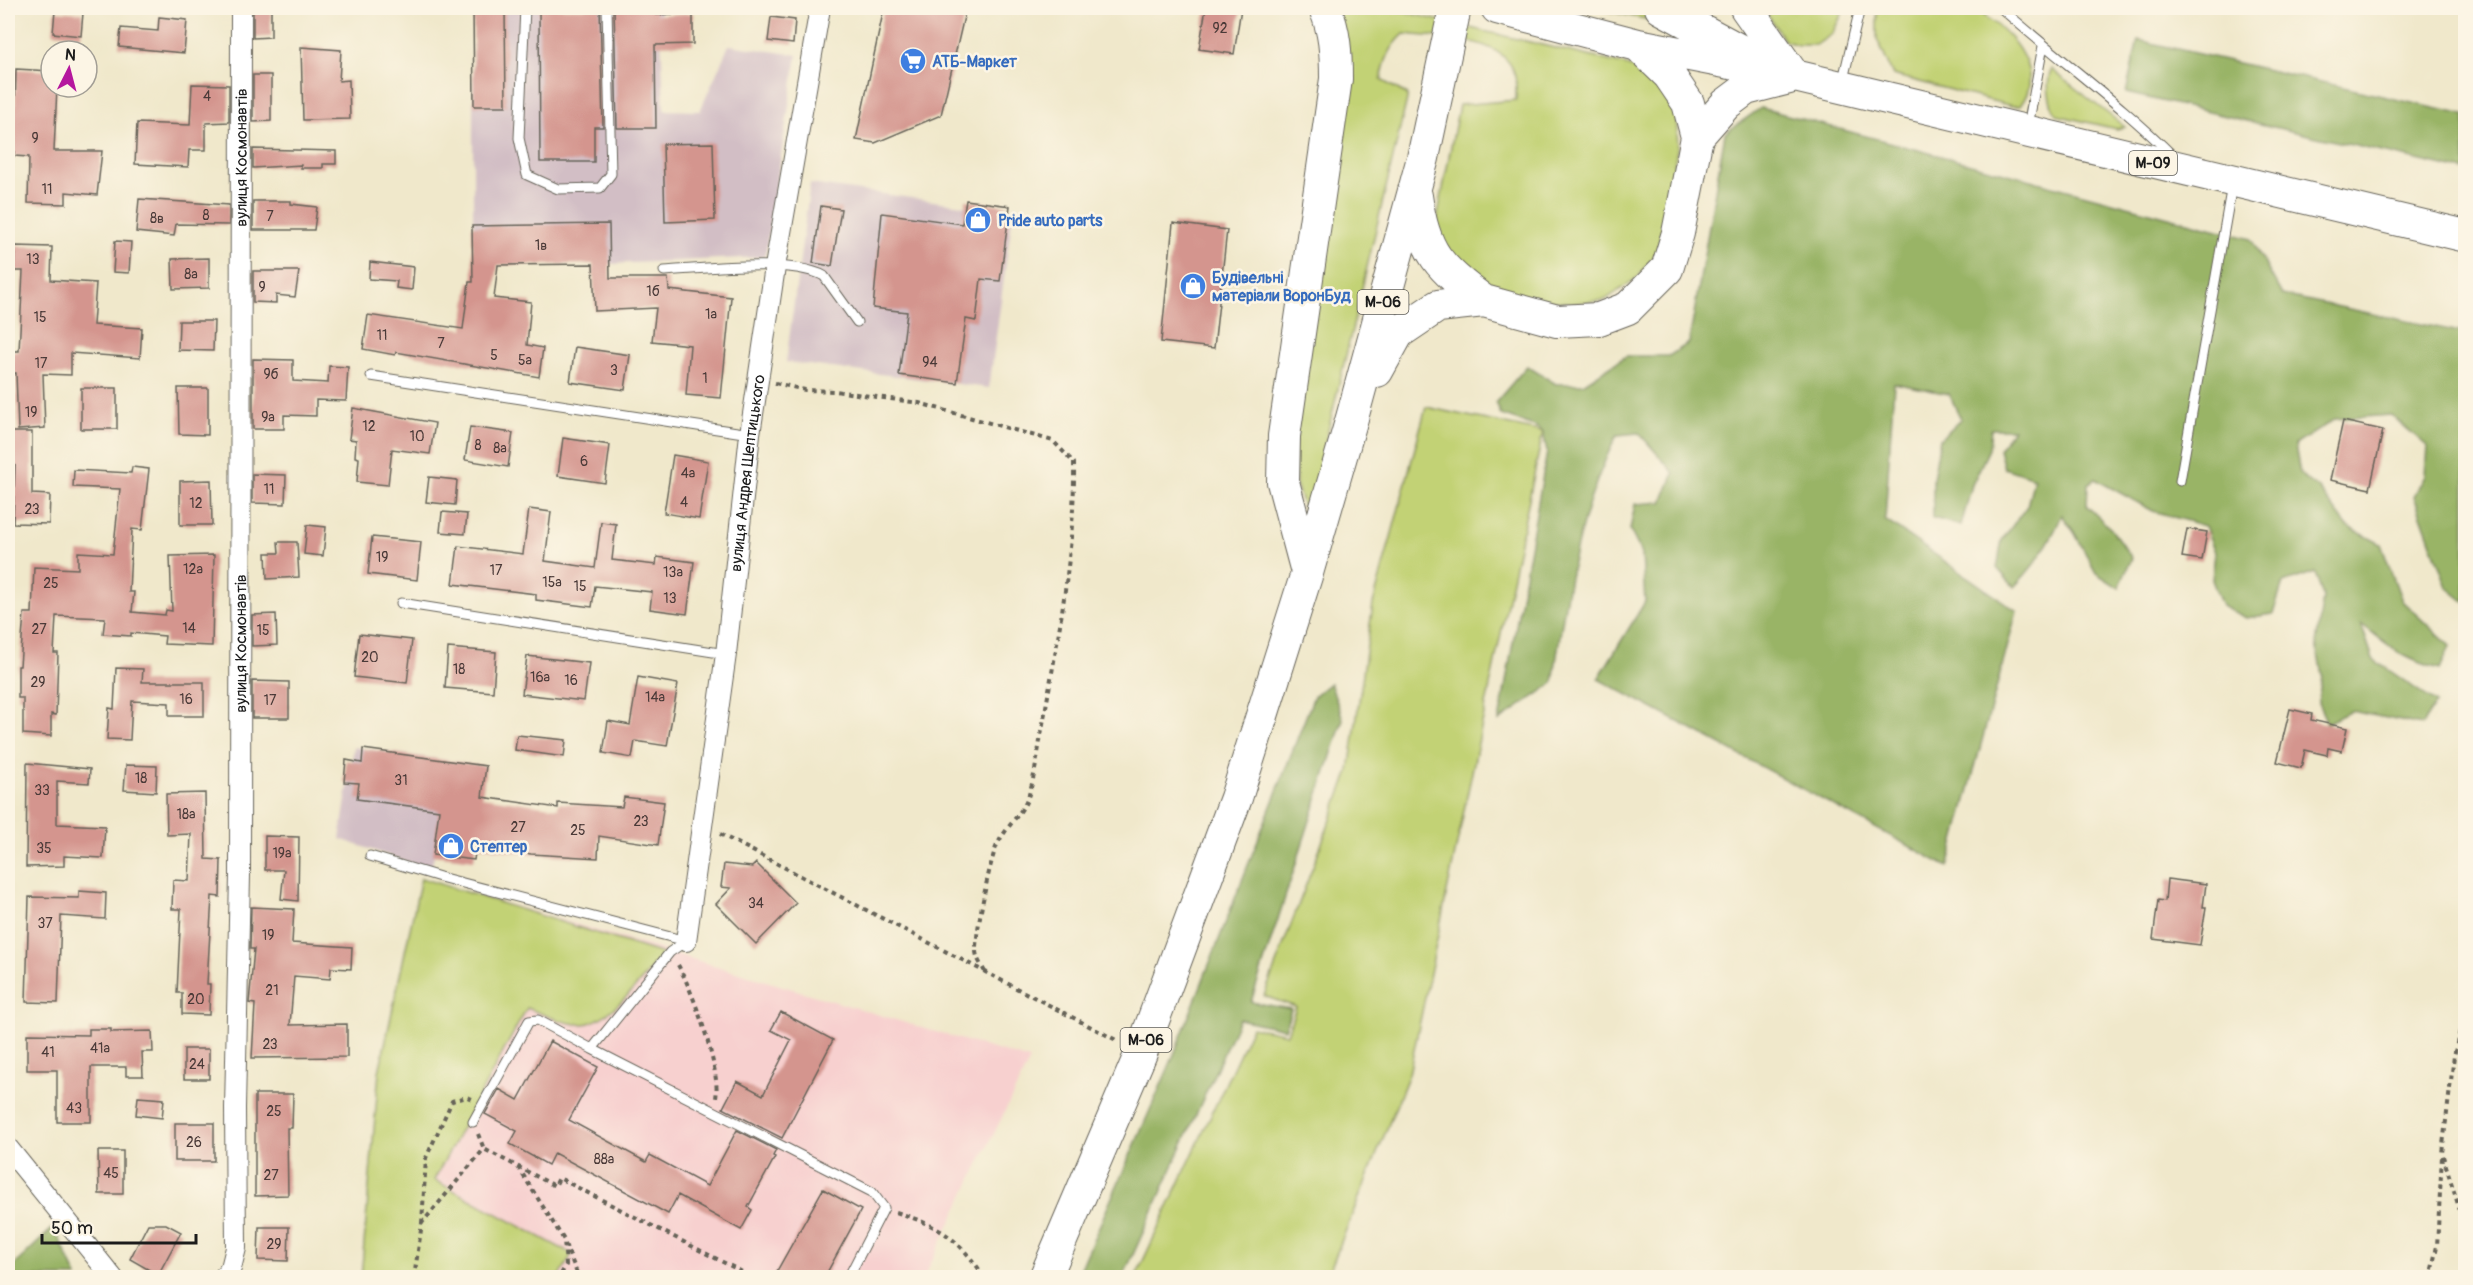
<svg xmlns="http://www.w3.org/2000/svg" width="2473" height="1285" font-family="Pangolin,sans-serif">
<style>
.built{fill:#f7d0cf}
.industrial{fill:#d2bec5}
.green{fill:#c2d274;stroke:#6f7748;stroke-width:1.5}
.forest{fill:#99b466;stroke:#5a6841;stroke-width:1.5}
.building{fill:#d4958e}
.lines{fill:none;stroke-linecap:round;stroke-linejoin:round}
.service-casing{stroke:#666359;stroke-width:11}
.minor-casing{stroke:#666359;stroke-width:22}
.trunk-casing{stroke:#666359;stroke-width:34}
.path{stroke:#666359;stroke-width:4;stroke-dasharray:4.5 4.5;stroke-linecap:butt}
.service{stroke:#fff;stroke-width:9}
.minor{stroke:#fff;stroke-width:20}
.trunk{stroke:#fff;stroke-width:32}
.labels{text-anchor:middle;stroke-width:5;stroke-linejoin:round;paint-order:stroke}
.number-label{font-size:14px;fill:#4a3a38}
.shield{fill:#fcf5e5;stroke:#5f5d58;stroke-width:1.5}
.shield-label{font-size:15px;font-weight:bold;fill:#1c1c1c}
.shop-label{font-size:16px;font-weight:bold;fill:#366cbe;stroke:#fcf5e5;text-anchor:start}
.street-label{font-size:16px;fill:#1c1c1c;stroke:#fcf5e5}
</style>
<rect width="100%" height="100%" fill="#fcf5e5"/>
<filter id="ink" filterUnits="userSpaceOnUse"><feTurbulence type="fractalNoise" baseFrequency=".0167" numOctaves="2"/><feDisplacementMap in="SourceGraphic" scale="12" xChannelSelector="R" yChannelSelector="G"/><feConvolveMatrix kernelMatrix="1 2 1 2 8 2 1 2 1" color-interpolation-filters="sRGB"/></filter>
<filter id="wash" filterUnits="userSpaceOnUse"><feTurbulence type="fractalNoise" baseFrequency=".008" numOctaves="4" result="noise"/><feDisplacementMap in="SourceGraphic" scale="24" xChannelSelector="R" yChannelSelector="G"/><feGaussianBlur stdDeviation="1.35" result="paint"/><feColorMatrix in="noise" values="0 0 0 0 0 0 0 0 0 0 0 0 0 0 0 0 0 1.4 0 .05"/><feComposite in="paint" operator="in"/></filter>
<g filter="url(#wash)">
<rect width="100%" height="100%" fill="#f0e8cb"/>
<path class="built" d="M421,878L1030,1060L924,1277L361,1278L379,1072Z"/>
<path class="industrial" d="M473,8H660L664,110L700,111L729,45L797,55L765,257L610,264L473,265Z
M810,184L1013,212L989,388L786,362Z
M354,747L486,766L474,860L434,855L431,870L340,839Z"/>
<path class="green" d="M1338,8H1387L1626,65L1647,75L1664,94L1676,116L1678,145L1657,252L1638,277L1605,300L1576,303L1548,301L1484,288L1434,235L1459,105L1516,100C1516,91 1517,80 1514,72C1501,35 1436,38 1404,34C1389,48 1385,60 1381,80L1408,95L1307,519L1296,484L1294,449Z
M1593,8H1636L1651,15L1645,19Z
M1763,8H1845L1832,34L1816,45H1798L1785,41Z
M1877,8C1889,6 1959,5 1971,8C1977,9 1985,16 1990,20C2017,39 2044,75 2020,106H2012L1893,75L1877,39Z
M2051,69L2125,127L2116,129L2057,115C2048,103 2046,82 2051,69Z
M1426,407L1543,432L1409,1074L1327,1277L1135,1278L1252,1027L1287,1034L1296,1007L1264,996L1349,771L1373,604Z
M421,878L663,954C646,975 616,1015 589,1023C573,1028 542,1014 527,1008L434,1180L572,1254L559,1277L361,1278L379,1072Z"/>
<path class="forest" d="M2138,40L2465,115V171L2126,93Z
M1761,108L2251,239L2282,295L2465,333V602L2447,587L2414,496L2425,476L2427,446L2391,415L2335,419L2295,445L2300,474L2319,489L2347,526L2381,544L2402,601L2450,646L2440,669C2399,658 2393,648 2361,624L2373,659L2436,703L2422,725L2351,711L2327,723L2318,703L2322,675L2316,644L2323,597L2315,572L2283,583L2273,614L2246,618L2222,606L2212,580L2215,552L2205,526L2153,511L2095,479L2088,484L2087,506L2111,529L2132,558L2119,588L2096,573L2074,532L2062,515C2050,543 2036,565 2014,587L1997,568L2002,540L2027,506L2034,478L2004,468L1999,450L2013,429H1991L1989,449L1972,485L1961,526L1933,518V479L1940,439L1961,419L1949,394L1894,383L1885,520L2017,611L1948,867L1598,679L1645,602L1642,554L1630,530L1635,504L1662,502L1674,473L1639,433L1617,435C1577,513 1565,598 1553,683L1499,721L1547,452L1543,432L1534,426L1501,415L1496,402L1527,366L1556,384H1583L1626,356H1669L1689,343L1725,133Z
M1330,683L1343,719L1251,1002L1291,1009L1285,1029L1239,1019L1123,1277H1077L1171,1062L1314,696Z
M54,1227L77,1277H8V1271Z"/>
<g id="blocks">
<path class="building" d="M253,8H271V37L253,38Z
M473,8H505L506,106H474Z
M539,8H600L603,127H594V162H540Z
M614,8H656V15L693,13V44L655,45L656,128H617Z
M884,8H966L941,115L875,143L856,140Z
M1206,8H1241L1234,54L1199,49Z
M55,11L83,13L81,36L53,33Z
M159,17L187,20L184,53L119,47L121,28L158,31Z
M771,17L795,20L793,44L768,41Z
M301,47L341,50L339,81L349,80L350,119L303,120Z
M16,69L51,71V87H57L54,151H102L97,195L66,192V204L28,203L29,157L14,156Z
M253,75H271V121L253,122Z
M192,84L229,85V122L206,123V150H189L188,167L135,164L137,123L190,125Z
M713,143L715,220L665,222L663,144Z
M253,149L336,151V164H323V168H301V165L253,168Z
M139,199L229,205V225L176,224L174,236L136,232Z
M966,200L1010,206L1000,281L981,279L976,321L966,319L957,383L899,375L907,312L873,308L882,213L962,224Z
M253,201H291V204L317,207L314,230H253Z
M821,206L841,209L832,266L813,263Z
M1173,223L1227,230L1214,348L1161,342Z
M609,224L610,278H668L669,290L731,297L721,398L686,395L690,345L652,341L656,308L595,311L593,264L498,265L494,298L531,302L527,345L543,348L539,377L396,352L395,355L363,349L368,315L463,329L469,282H473L472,226Z
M115,241L131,242L129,273L113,272Z
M15,246L52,247L51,280L96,283L93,325L142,328L140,358L71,353V375L43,374L45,428L18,430L16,373H12V351H19L23,271H14Z
M209,258V288L173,289L172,259Z
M370,262L414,267L412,290L396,288L397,281L369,279Z
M253,271H299L295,297L276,295V303L253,302Z
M179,321H214L213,351L178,350Z
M575,347L630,355L625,390L570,382Z
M253,359L293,360V381L328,383L329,366L348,367L346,401L316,400V416L284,415V429H253Z
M81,388H117V429H81Z
M178,388H208V435L179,434Z
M353,408L435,423L430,454L392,449L388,485L357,482L359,458L355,457L356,440L349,439Z
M2343,421L2383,430L2370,489L2330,480Z
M470,427L513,433L508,467L465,460Z
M12,432H32V494L50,495L49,524L13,523L15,465H12Z
M563,438L610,445L605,483L558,476Z
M673,455L708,461L699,519L664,513Z
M132,467L149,469L142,530L132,529L129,592H134L132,612L165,615L166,610L172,611L170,556L214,555L212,646L164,644L165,636L131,633V636L103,634L105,618L56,616L54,653H58L56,715L51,714V736L23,734V698H18V666H20L24,613H32L34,567L78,569V552L113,554L120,489L73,487L74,470L131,473Z
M252,474L286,475L285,504L252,503Z
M429,477L457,480L455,505L426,502Z
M211,480L212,525H180V481Z
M529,509L551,512L545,561L595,568L601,522L616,524L612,560L656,565L657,557L694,562L687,614L650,609L652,592L595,586L592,607L536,600V594L453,584L458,546L523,554Z
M442,512L467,514L465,534L440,532Z
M307,525L326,527L323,556L304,554Z
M2187,529L2207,532L2202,560L2182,557Z
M372,537L421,542L417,580L368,574Z
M278,542H297L299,577L267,579L266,553H279Z
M276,614L277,645L252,646V615Z
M359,634L412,640L407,683L354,677Z
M448,648L496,652L493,692L445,688Z
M527,656L589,663L584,701L522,694Z
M116,668L143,669L142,682H204V716H169V703L132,701L130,740L107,739L109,708L114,709Z
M638,677L678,684L667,746L635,741L632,758L603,753L608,721L630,725Z
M252,681L289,682V718H252Z
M2290,709L2312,714L2311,720L2347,728L2342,751L2328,748L2327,755L2305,750L2301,768L2277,762Z
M517,735L566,740L564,757L515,750Z
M363,749L486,766L482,797L558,808V803L622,807L624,797L664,802L658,845L599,836L598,858L531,854L476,846L474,860L433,855L439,810L357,799L359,783L344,782L346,760L362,763Z
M27,763L90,769L89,783L57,781V824L105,826L103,858L64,856V866L26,867Z
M126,765L157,766L156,792L124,790Z
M205,793L206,859L221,860L220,897L212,896L207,984H210L209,1015L182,1014V993H177L181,909H172L173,880L189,881L191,834L167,835L166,794Z
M265,836L299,837L298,901L281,899L284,870H265Z
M756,863L796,903L756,944L716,904L731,888L721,887L724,864L752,867Z
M2167,879L2206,884L2203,907H2206L2200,945L2153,939L2158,900L2165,901Z
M79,891L106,893L105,919L61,916L58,1003L26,1002L29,897L79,898Z
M251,907L294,909L292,943L352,947L351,969L331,968L330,979L294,976L290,1025L347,1024V1057L252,1058L255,1004L249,1003L254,949H250Z
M781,1012L833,1040L782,1138L723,1108L737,1081L763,1095L791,1040L771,1030Z
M89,1029H111V1032L152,1031L153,1052H142L143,1076H126V1067H91V1122H57V1070H27V1034L89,1035Z
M550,1041L598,1067L569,1120L646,1162L650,1155L707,1186L737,1130L776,1150L773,1156L775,1157L748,1207L752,1210L741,1230L678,1195L668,1214L554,1153L548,1165L510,1144L517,1131L485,1114L499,1089L518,1100Z
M184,1049H209V1079H184Z
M255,1094H293L292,1128H287L288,1195L255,1196Z
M138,1097L164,1099L162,1118L136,1115Z
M175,1123H214V1161H175Z
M98,1151H123V1194H99Z
M823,1189L861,1210L824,1278H773Z
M148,1224H166L181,1232L158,1275L130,1259Z
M259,1227H289L288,1261L258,1260Z"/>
</g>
</g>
<g filter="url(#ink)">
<use href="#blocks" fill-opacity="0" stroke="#666359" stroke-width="1.5"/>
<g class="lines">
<defs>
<path id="service" d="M525,8L519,138L527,175L558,189L600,188L611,174L607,8
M2001,8C2058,59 2120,103 2174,157
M1842,84L1860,8
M2028,126L2043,46
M664,271C703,269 790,258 824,276L857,322
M371,376L750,434
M2180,481L2232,185
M401,603L726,654
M370,856L440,877L686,941
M686,941L670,952L592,1049L872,1192L884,1208L848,1278
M473,1122L529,1021L538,1020L592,1049"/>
<g id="minor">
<path id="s1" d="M686,941L726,654L750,434L775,267L820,8"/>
<path d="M8,1148L113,1278"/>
<path id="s2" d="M223,1278L231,1268L236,1248L235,1108L240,875L241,8"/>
</g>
<path id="trunk" d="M1497,8L1638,45L1782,73L2466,236
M1661,8L1754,58
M1746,8L1792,73
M1697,137L1726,104L1746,89L1789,78
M1416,196C1424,254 1439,267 1484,301
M1377,371L1398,333L1438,306L1484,301L1557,321L1599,319L1628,308L1667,269L1678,233L1697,137L1688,103L1669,75L1638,45
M1307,572L1283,482L1284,436L1336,79C1336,53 1335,32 1325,8
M1045,1278L1141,1053L1236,798L1307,573L1352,418L1423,158L1455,8"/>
</defs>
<use href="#service" class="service-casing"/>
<use href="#minor" class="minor-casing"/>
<use href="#trunk" class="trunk-casing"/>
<path class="path" d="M775,383L805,390L835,391L919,403L1053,441L1074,463C1075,551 1058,638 1043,724C1039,744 1034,787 1025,804C1017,818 1005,829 997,845C990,859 975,936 976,951C976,958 982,966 985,972
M720,834L1118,1041
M678,965C693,991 721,1069 716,1098
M2466,1005L2454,1056L2442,1153L2466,1230
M478,1134L484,1149L555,1186L559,1178L754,1278
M518,1167L564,1240L566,1265L559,1278
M896,1212C938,1226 956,1236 981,1272
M422,1223L426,1158L452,1101L467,1097L472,1099
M565,1244L579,1278
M414,1278L422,1223L484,1149
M2430,1278L2437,1246L2442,1156"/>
<use href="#service" class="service"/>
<use href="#minor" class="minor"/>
<use href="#trunk" class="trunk"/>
</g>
</g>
<defs>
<symbol id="supermarket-disc" viewBox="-11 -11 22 22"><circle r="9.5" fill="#3f7fe0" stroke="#fcf5e5"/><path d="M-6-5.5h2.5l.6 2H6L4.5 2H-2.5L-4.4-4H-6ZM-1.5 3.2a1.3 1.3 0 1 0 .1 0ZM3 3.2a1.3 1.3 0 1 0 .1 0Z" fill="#fff"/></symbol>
<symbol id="shop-disc" viewBox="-11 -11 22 22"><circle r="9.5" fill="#3f7fe0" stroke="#fcf5e5"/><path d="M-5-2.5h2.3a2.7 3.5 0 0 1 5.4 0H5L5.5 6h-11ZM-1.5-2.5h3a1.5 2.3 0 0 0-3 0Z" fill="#fff"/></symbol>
</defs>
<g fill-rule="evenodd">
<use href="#supermarket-disc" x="898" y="46" width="30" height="30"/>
<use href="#shop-disc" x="963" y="205" width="30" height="30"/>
<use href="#shop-disc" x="1178" y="271" width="30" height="30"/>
<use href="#shop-disc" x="436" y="831" width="30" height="30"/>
</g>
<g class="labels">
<g class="number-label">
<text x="1220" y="33">92</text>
<text x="207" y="101">4</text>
<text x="35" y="143">9</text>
<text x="47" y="194">11</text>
<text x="206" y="220">8</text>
<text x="270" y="221">7</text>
<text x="157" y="223">8в</text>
<text x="541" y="250">1в</text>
<text x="33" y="264">13</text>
<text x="191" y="279">8а</text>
<text x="262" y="292">9</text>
<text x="653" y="296">1б</text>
<text x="711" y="319">1а</text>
<text x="40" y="322">15</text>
<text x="382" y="340">11</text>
<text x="441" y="348">7</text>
<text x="494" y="360">5</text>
<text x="525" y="365">5а</text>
<text x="930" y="367">94</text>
<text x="41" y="368">17</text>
<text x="614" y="375">3</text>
<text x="271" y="379">9б</text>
<text x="705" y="383">1</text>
<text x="31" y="417">19</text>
<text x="268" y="422">9а</text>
<text x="369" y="431">12</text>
<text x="417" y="441">10</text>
<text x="478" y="450">8</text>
<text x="500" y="453">8а</text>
<text x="584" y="466">6</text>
<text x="688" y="478">4а</text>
<text x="269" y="494">11</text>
<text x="684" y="507">4</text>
<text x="196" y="508">12</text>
<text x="32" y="514">23</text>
<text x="382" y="562">19</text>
<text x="193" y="574">12а</text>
<text x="496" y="575">17</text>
<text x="673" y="577">13а</text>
<text x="552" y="587">15а</text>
<text x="51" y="588">25</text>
<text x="580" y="591">15</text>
<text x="670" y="603">13</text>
<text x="189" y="633">14</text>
<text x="39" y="634">27</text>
<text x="263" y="635">15</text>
<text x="370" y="662">20</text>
<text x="459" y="674">18</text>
<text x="540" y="682">16а</text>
<text x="571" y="685">16</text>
<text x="38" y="687">29</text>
<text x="655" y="702">14а</text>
<text x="186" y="704">16</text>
<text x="270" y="705">17</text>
<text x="141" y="783">18</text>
<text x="401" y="785">31</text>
<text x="42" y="795">33</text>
<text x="186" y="819">18а</text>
<text x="641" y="826">23</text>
<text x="518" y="832">27</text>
<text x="578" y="835">25</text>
<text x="44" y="853">35</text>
<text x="282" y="858">19а</text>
<text x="756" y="908">34</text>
<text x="45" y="928">37</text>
<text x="268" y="940">19</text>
<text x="272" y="995">21</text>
<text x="196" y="1004">20</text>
<text x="270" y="1049">23</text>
<text x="100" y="1053">41а</text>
<text x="48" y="1057">41</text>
<text x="197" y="1069">24</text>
<text x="74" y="1113">43</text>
<text x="274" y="1116">25</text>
<text x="194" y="1147">26</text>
<text x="604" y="1164">88а</text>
<text x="111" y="1178">45</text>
<text x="271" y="1180">27</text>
<text x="274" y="1249">29</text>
</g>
<g class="shield">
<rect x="2129" y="151" width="48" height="24" rx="4.5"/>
<rect x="1357.5" y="290" width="51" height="24" rx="4.5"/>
<rect x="1120.5" y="1028" width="51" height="24" rx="4.5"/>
</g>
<g class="shield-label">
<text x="2153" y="168">М-09</text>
<text x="1383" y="307">М-06</text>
<text x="1146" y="1045">М-06</text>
</g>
<g class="shop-label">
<text x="932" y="67">ATБ-Маркет</text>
<text x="998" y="226">Pride auto parts</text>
<text x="1212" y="283">Будівельні<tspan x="1212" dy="18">матеріали ВоронБуд</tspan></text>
<text x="470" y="852">Стептер</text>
</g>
<g class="street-label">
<text dy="6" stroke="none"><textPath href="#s2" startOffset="1124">вулиця Космонавтів</textPath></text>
<text dy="6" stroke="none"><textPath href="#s1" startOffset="472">вулиця Андрея Шептицького</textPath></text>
<text dy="6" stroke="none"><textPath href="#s2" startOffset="638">вулиця Космонавтів</textPath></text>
</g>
</g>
<rect width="2473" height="1285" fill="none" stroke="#fcf5e5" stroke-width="30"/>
<g transform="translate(69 69) rotate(6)"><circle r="28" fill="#fcf5e5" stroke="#a29e95" stroke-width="1.5"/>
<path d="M0-4.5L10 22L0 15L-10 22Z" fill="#b5179e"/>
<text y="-9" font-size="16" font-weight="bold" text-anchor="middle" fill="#1c1c1c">N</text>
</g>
<path d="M42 1234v9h154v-9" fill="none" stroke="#1c1c1c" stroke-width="3"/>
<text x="51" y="1234" font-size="18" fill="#1c1c1c" stroke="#fcf5e5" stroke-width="4.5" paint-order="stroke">50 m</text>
</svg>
